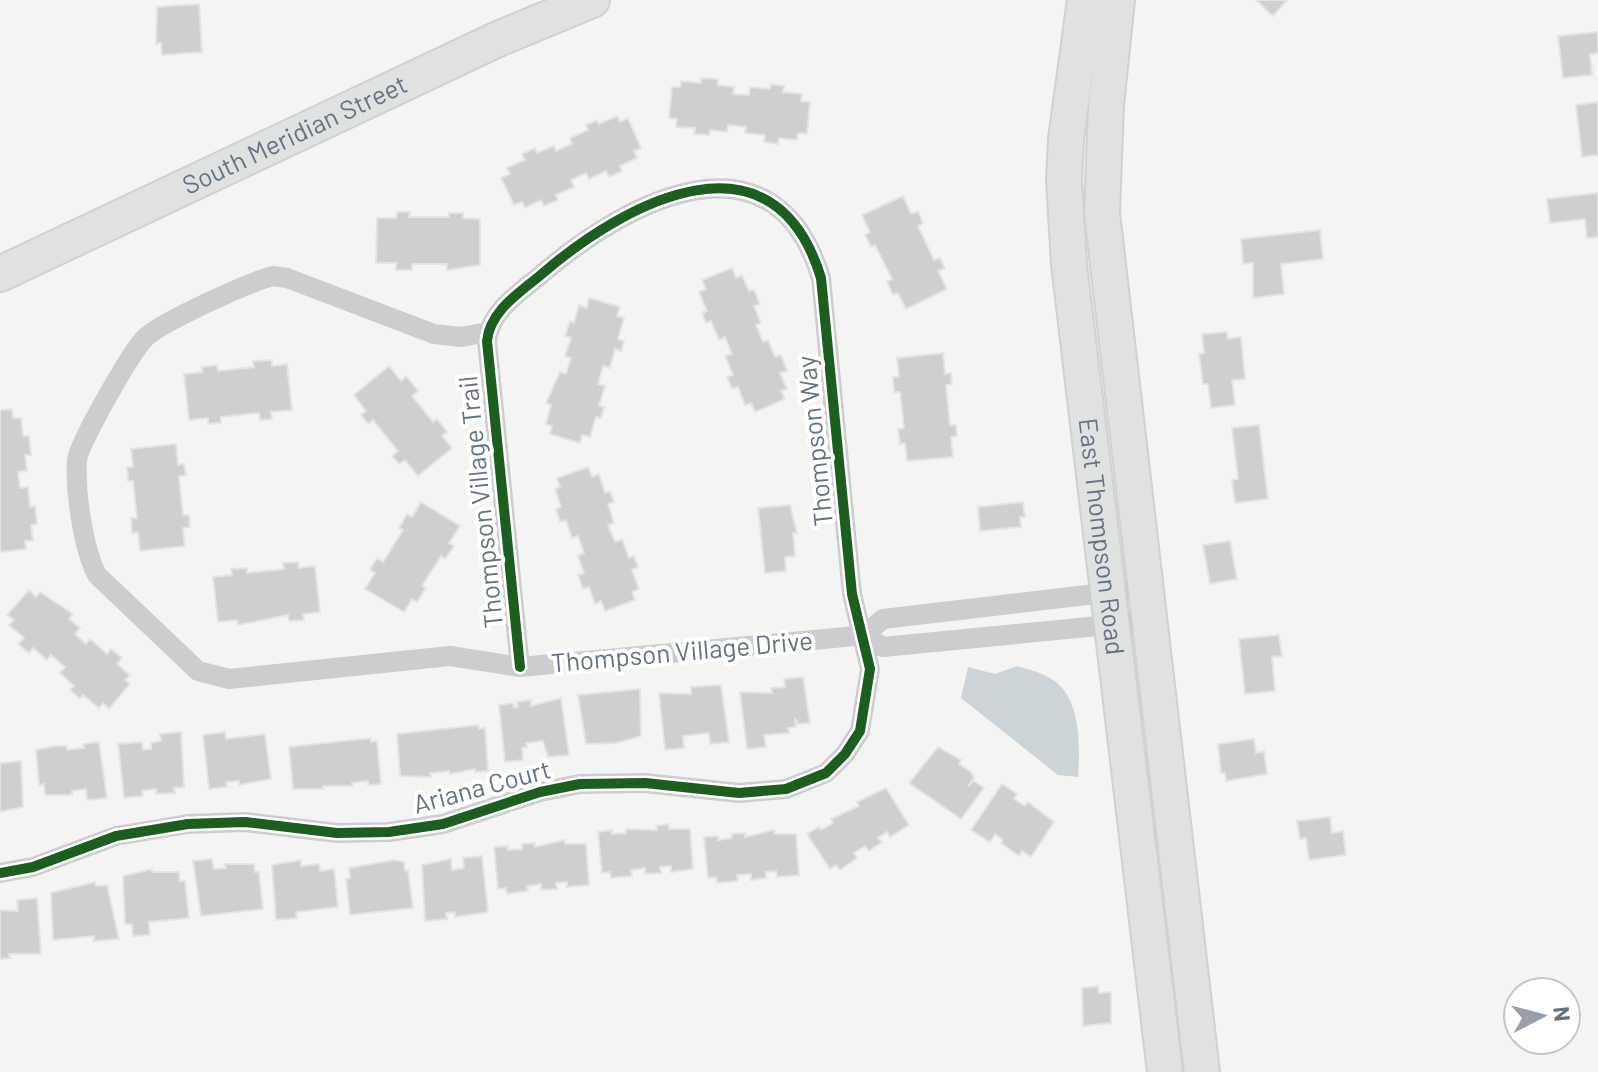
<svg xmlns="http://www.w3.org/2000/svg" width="1598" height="1072" font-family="Barlow,sans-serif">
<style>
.water{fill:#cdd4d8}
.building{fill:#ced0d0;stroke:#e4e4e2;stroke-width:2}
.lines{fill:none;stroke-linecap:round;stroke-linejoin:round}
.primary-casing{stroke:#d0d1d1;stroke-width:38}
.street{stroke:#cccdce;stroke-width:20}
.primary{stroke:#e0e1e1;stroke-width:34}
.cycleway-casing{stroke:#fff;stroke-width:15}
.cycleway{stroke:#1b5e20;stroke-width:10}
.labels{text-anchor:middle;stroke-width:8;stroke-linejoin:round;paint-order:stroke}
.street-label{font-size:26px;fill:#647383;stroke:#fff}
</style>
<rect width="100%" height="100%" fill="#f4f5f3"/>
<path class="water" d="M1017,666C1027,669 1039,672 1048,677C1082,694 1080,745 1078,777L1058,775L961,698L968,667L995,674Z"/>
<path class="building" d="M1256,0H1287L1273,16Z
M199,4L202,52L162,55L161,43L156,44L157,7Z
M1598,32V53L1590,54L1592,75L1563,78L1558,36Z
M701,78L718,79V85L734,87L733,94L749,95L750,87L770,89L771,84L784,86L783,92L802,94L801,101L810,102L807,134L798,133L797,140L779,138L778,144L764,142L765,135L745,133L746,127L728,125L727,132L710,130L709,135L694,134L695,128L676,127L677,119L669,118L672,87H680L681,81L701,83Z
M1598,102V155L1582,157L1576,105Z
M617,116L620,122L628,118L641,148L634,151L637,158L620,166L622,171L609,177L606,171L589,179L586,173L571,180L574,187L556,195L558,200L544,206L541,200L525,208L522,202L514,205L501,178L510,174L507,168L525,160L522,154L535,148L537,153L554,146L556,151L572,144L570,138L588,130L586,125L597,120L599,124Z
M1598,193V237L1587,238L1585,219L1550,223L1547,199Z
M903,196L911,214L918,211L923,223L918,226L934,260L940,258L945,268L938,271L947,289L906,309L898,293L893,295L887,282L892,279L875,245L871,247L865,235L870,232L862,215Z
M397,212H410L409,217H449V213H463V218L480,219V265L447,270V264H412V270H396V263H376L377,218H396Z
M1320,230L1323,259L1281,264L1284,294L1253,298V263L1243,264L1241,239Z
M732,268L736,278L742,275L749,291L754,290L760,304L754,306L761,323L756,325L763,342L768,340L775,357L781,355L787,371L780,373L787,389L781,391L785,399L755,412L751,403L745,405L738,387L732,389L727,377L733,375L725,356L732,354L725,337L719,340L711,321L706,323L702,313L707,311L699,292L706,289L702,280Z
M589,298L620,307L617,316L624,318L618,339L624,341L621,351L615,349L610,368L603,366L598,384L605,386L599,406L604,407L601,418L596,417L590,437L582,435L580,443L550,434L552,426L546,424L551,405L546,403L560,372L566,374L571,358L565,356L571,338L565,336L570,321L574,323L579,305L587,308Z
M1227,332L1228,339L1241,337L1245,379L1232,380L1235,405L1211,408L1208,384H1203L1199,354L1204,353L1202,334Z
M943,353L945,374L951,373L952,384L946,385L950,425H956L957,436L951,437L953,457L907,461L905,443L900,444L898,429L904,428L900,392H894L893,377H899L897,358Z
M272,360V366L287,364L292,410L271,412L272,419L260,420L259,413L221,417V423L208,424V418L189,420L184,374L202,372V367L217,365L218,371L254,367L253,361Z
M389,366L401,381L406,376L418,391L412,396L433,422L437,419L447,432L442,436L452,448L418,476L405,460L399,464L392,456L398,451L373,420L368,424L361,415L366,411L354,395Z
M12,409L13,418H21L23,436H29L31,455H25L27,471L18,472L20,488L28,487L30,507L35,506L37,524L31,525L33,541H25L26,549L0,552V410Z
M1259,425L1268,499L1235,503L1232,480L1238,479L1232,428Z
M176,444L178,465L184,464L186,475L179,476L183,515H189L190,527L183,528L185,546L140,551L138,532L132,533L131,518H137L133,481H128L127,467H133L131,449Z
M588,467L592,477L599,474L605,493L610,491L614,502L608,504L614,523L608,525L615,542L622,539L629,558L634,556L638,567L632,570L639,589L632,592L635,600L605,611L601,601L595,604L589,587L583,589L578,575L584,573L578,556L584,553L578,536L572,538L566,520L560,522L556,509L561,507L555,489L560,487L557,478Z
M421,502L460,526L449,543L454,546L445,559L441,556L422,586L426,588L417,602L412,599L404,612L365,589L375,573L370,570L377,558L383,562L403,530L399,528L407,514L412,517Z
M1023,502L1025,517H1020L1021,527L980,531L978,507Z
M790,505L797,533H793L795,556L785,557L786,571L765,573L758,508Z
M1230,541L1237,579L1210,584L1203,545Z
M298,562L299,568L315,566L320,612L303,614L304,620L289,621L288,615L238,625L237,620L218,622L213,577L232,575L231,569L247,568V573L284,569L283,563Z
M29,590L36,597L40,592L73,614L69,619L80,628L75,634L86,644L90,639L107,654L111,649L122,658L117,664L130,675L125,680L130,684L109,709L103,703L99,708L83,695L80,699L70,690L74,686L60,673L65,667L51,655L47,660L33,648L29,653L18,644L24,638L9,625L14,620L7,615Z
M1279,635L1282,656L1272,657L1275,691L1245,694L1239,639Z
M803,677L810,723L798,724L795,718L796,727L788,728L789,733L764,735L766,747L747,749L740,692L772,693L771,688L785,687L784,679Z
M721,685L729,742L710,744L709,733L683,736L684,748L665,750L659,693L691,694V687Z
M640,689L641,736L616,743L586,744L578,695Z
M561,698L569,755L548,757L543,741L526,743L527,747L522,748L523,760L505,762L499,705L513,703L514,708L518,707L517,702L531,700V706Z
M478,725L479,729L485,728L488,771L475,772V769L450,774L449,771L430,773L431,777L400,776L397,734Z
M181,732L184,787L174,788L175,793L156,794V789L142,791L143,796L124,798L118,744L142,742L143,750L151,749V743L161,741L160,734Z
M225,732L226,739L265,734L271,779L239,785V781L226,782L227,787L209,789L203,735Z
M371,738V742L377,741L381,784L368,785V781L352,783L353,786H323V789H293L289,747Z
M1254,739L1256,753L1264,751L1267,774L1226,781L1225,773H1221L1218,744Z
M99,742L107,798L87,800L86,789L72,791V795H45L44,784L39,785L36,750L55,746H67V750L84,748L83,744Z
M938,747L961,760L959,764L971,772L974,778L968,786L974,781L984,788L961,819L909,783Z
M21,761L23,807L0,812V763Z
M1002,784L1017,794L1014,799L1025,806L1028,802L1054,822L1031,857L1022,851L1019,856L1001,843L1003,840L995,834L990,842L971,830Z
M886,788L909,825L890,837L887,832L878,838L882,842L869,851L865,846L854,853L857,858L840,870L836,865L830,869L807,834L819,827L821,830L833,823L831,819L859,806L857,802Z
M1330,817L1332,833L1343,831L1346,855L1309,860L1306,838L1300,839L1297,821Z
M668,824L669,829H690L693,869L671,872V866L660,867L661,873L645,874V868L631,870L632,876L611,878L610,872L602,873L598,832L612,830V834L626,833V829L657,830L656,826Z
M774,830L775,834H796L799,875L777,877L776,871L766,872V878L751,880V874L737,875L738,881L717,883L716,877L708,878L704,837L718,836V840L732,838V834L745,833V837Z
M564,840L565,844H586L589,885L567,887V882L556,883L557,889L541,890V884L527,886L528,891L507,894L506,888L498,889L494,847L508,846V850L522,849V844L535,843V847Z
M482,856L488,912L455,917V912L446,913L447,919L425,921L422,865L451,859L452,870L464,868L463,858Z
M212,859L214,869L226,868L225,864H254L255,872H259L263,909L201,916L193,861Z
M301,860V866L319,864L320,871L334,869L338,907L296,912L297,918L276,920L272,865Z
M394,860L404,862L405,871L408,870L413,908L350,915L346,879L350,878L349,868Z
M152,869V872H179L180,881H185L189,918L149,922L150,935L133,936L132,924H125L123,876Z
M95,882L96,886L107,885L119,939L94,941V936L53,940L51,893Z
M37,898L41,954H9L10,958L0,959V910L18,911L17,900Z
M1098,986L1099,993L1111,992V1023L1083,1026L1082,988Z"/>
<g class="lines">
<defs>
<g id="primary">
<path id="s1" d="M1085,0L1066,139L1064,180L1069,264L1165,1072"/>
<path d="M1117,0L1106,105L1102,213L1202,1072"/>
<path id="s2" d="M0,274L498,39L592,0"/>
</g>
</defs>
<use href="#primary" class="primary-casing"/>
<path class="street" d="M488,332L461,337L434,334L287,278L273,276C249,282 164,321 146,337C132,350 79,443 77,460C75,491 83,548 97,575L198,671L229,679L450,656L520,667L824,639L864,635L883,619L1146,588
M864,635L883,647L1150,621
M0,873L33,867L116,836L188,824L245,822L337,833L389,832L443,824L540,792L580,784L645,783L739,793L786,789L826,773L845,754L860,731L870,669L852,594L821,278C774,124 628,200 543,273C521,292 490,310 487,341L520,667"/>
<use href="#primary" class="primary"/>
<defs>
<path id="cycleway" d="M0,873L33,867L116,836L188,824L245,822L337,833L389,832L443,824L540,792L580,784L645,783L739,793L786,789L826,773L845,754L860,731L870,669L852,594L821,278C774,124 628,200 543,273C521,292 490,310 487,341L520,667"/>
</defs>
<use href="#cycleway" class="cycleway-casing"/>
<use href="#cycleway" class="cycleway"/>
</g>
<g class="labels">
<g class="street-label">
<text dy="9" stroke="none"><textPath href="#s2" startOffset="326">South Meridian Street</textPath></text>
<text transform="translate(815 441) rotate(-96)" y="9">Thompson Way</text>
<text transform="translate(481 502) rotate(-96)" y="9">Thompson Village Trail</text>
<text dy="9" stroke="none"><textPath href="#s1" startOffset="540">East Thompson Road</textPath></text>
<text transform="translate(682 652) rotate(-5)" y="9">Thompson Village Drive</text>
<text transform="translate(482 787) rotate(-15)" y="9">Ariana Court</text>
</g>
</g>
<g transform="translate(1542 1016) rotate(84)"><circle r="38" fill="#ffffff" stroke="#c1c7cd" stroke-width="2"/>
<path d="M0-6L14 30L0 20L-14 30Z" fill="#96a0aa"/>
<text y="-12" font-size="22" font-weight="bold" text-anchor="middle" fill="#647383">N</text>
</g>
</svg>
